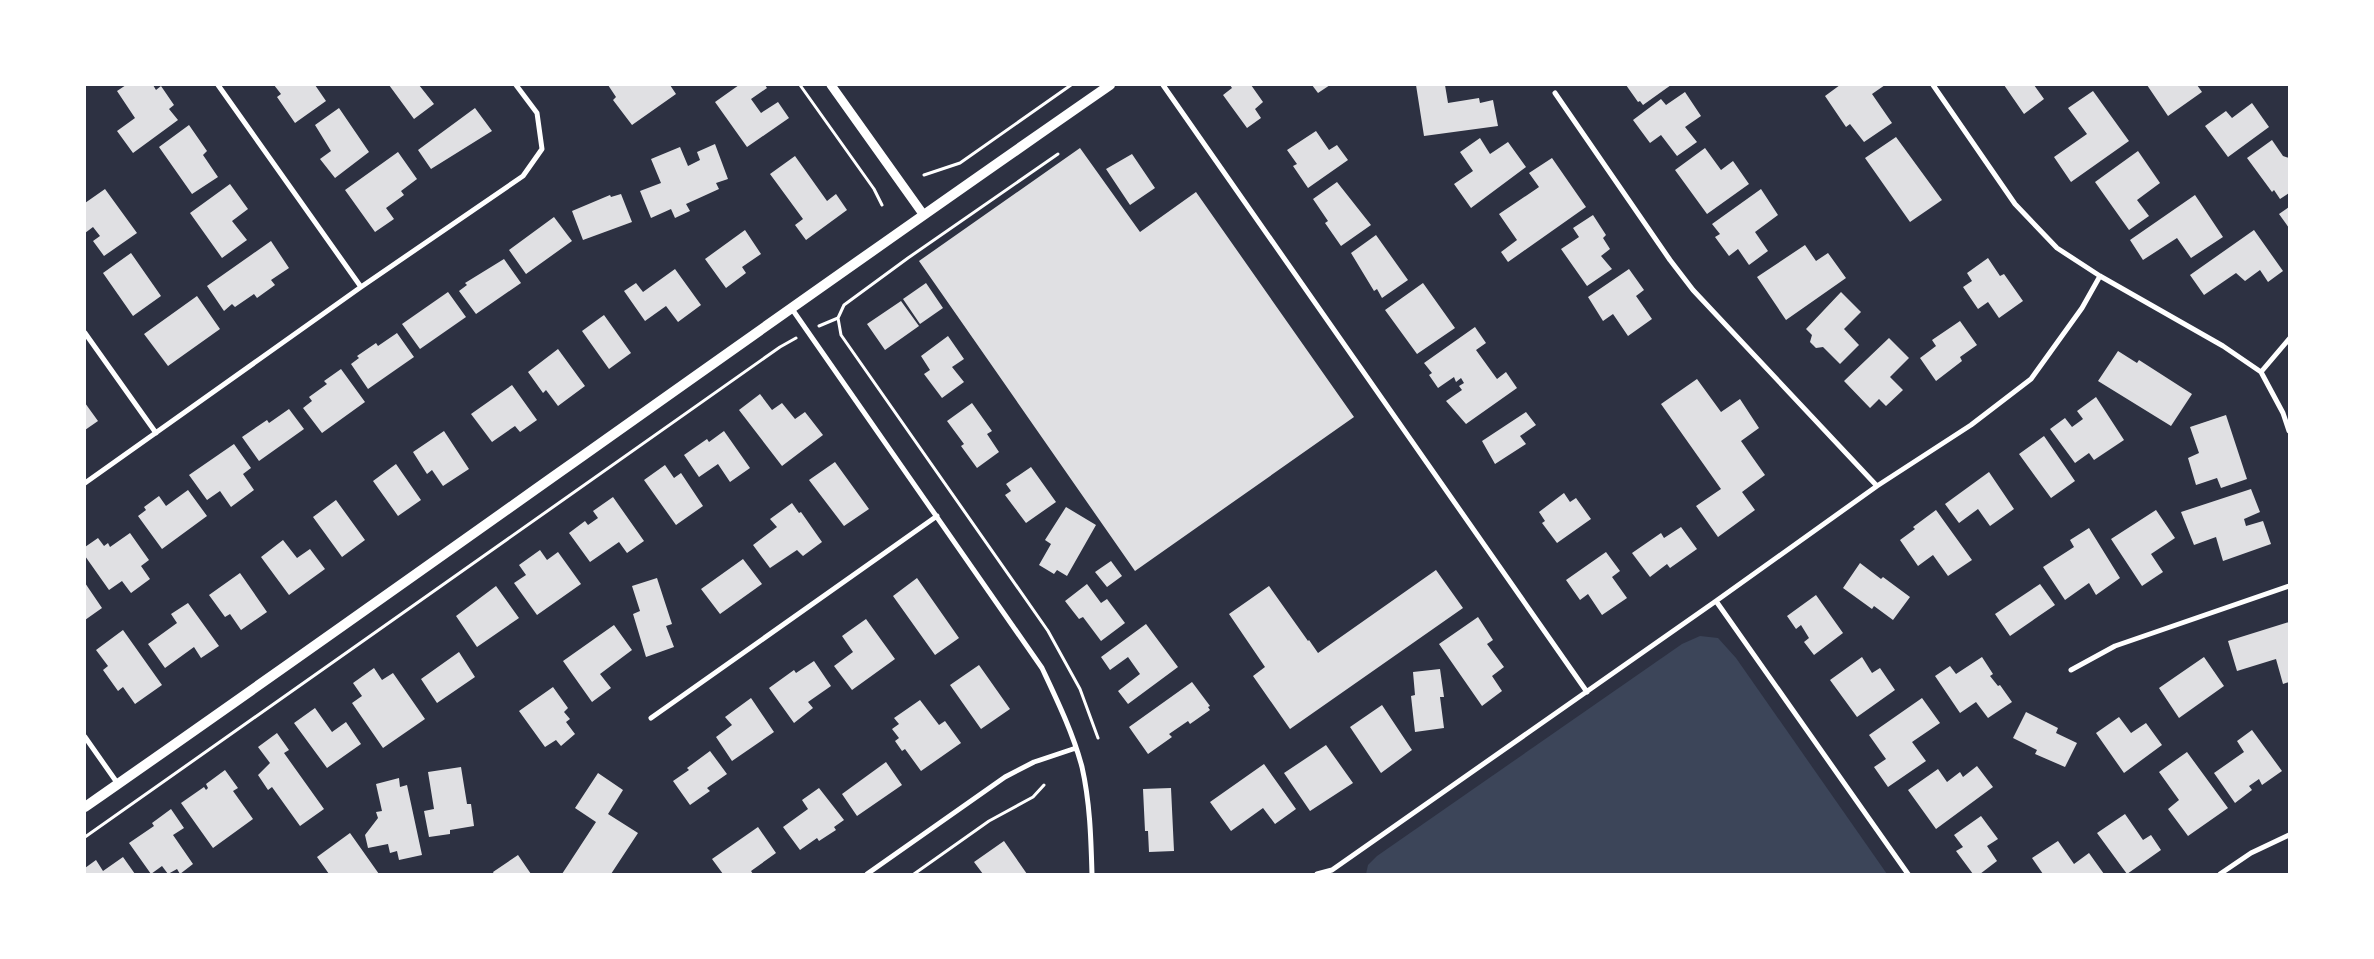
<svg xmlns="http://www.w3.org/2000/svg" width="2374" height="959" font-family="Spectral,serif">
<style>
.green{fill:#3c4559}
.building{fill:#e0e0e3}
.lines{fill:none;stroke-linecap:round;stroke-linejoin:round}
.path{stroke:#fff;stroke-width:3}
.minor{stroke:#fff;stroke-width:5}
.tertiary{stroke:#fff;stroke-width:9}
.secondary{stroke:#fff;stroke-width:10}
</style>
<rect width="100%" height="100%" fill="#2d3142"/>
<path class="green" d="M1700,636L1718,638L1736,658L1887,874H1366L1368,865L1377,856L1682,644Z"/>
<path class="building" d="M126,85H153L156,90L161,86L174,105L169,109L178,120L133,153L117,131L135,118L117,91Z
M274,85H315L326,101L295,123L277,97L281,94Z
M389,85H419L434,104L414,119Z
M608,85H670L676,94L632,125L613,100L616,97Z
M739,85H765L767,88L751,99L761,113L778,102L789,118L747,147L715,102Z
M1230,85H1251L1263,102L1255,109L1261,118L1247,128L1223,95L1232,88Z
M1312,85H1330L1318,93Z
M1416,85H1445L1448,103L1479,98L1480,103L1493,100L1498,126L1424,136Z
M1626,85H1671L1643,105L1640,101L1638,102Z
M1840,85H1885L1872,94L1892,123L1864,142L1850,124L1846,127L1825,96Z
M2004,85H2034L2044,99L2024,114Z
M2147,85H2197L2202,92L2168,116Z
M2093,91L2129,141L2071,182L2054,157L2087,134L2068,108Z
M1685,92L1701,116L1685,127L1697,142L1677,156L1661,135L1650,143L1633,120L1661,99L1666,105Z
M2252,103L2269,127L2228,157L2205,126L2226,111L2232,118Z
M339,108L369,152L335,178L320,159L331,151L315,125Z
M475,108L492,131L431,169L418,150Z
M189,125L207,151L203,155L218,177L192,194L159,147Z
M1316,131L1329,150L1337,145L1348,160L1308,188L1293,166L1297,164L1287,150Z
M1896,137L1942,200L1910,222L1865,158Z
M1480,138L1490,154L1508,142L1526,167L1471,208L1454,184L1473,171L1460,152Z
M2272,140L2283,156L2289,158V193L2280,199L2274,190L2272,192L2247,158Z
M715,144L728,179L716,183L719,189L686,204L690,211L675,218L671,209L651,218L640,191L661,183L651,159L680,147L688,166L700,160L697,152Z
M1080,148L1140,232L1196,192L1354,417L1135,571L919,261Z
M1705,148L1721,170L1733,161L1749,184L1707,214L1675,170Z
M2138,151L2160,183L2137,200L2149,216L2129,230L2095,182Z
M398,152L417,179L401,191L404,195L386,208L394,219L375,232L345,190Z
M1132,154L1155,188L1130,205L1106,169Z
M795,156L827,201L836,194L847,210L806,240L795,225L803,219L770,174Z
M1552,158L1586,207L1508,262L1501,252L1517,240L1499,214L1539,187L1529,173Z
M1337,182L1371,225L1341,246L1325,223L1328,221L1313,199Z
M230,184L248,209L232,221L247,240L222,258L190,213Z
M105,189L137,233L104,256L93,241L100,236L93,227L85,233V203Z
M1761,189L1778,215L1755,232L1768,251L1749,265L1738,249L1729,256L1715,237L1720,234L1712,224Z
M621,194L632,222L583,240L572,211L610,195L611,197Z
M2195,195L2223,237L2191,258L2177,238L2143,260L2130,240Z
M2289,207V228L2279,214Z
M1593,215L1606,235L1603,238L1610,249L1601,256L1612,269L1587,286L1561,249L1579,237L1573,228Z
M554,217L572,241L526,274L509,250Z
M745,230L761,254L742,267L746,273L726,288L705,259Z
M2254,230L2283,271L2268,282L2260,270L2245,281L2236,273L2204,295L2190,275Z
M1376,235L1408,280L1382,298L1377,289L1374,291L1351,253Z
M271,241L289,268L271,280L275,285L257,298L254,294L235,307L232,304L224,311L207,286Z
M1805,245L1816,261L1828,253L1846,278L1786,320L1757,277Z
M131,253L161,296L133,316L103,273Z
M1988,258L2000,276L2004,274L2023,301L1999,318L1988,302L1978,309L1963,287L1972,281L1967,273Z
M504,259L521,283L476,314L459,291L467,285L465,283Z
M675,269L701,305L678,322L666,306L645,321L624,291L636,283L643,292Z
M1629,269L1644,290L1636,296L1652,319L1628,336L1613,314L1603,321L1588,297Z
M926,283L943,308L920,324L903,299Z
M1423,283L1455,328L1417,354L1385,310Z
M448,292L466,317L420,349L402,324Z
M1841,292L1861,312L1844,329L1859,345L1840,364L1823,347L1816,348L1810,342L1812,335L1806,329Z
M197,296L220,329L168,366L144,334Z
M901,301L919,326L885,350L867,324Z
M604,315L631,353L609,369L582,331Z
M1960,321L1977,345L1960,357L1962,361L1936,381L1920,358L1936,346L1932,340Z
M1475,327L1486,343L1476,350L1497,379L1506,372L1517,388L1466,424L1446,401L1462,390L1459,386L1464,383L1461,378L1456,382L1454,377L1438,388L1429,375L1432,373L1424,363Z
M397,333L414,357L368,389L351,364L359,358L357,356L376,343L378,346Z
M948,336L964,359L952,367L964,382L942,398L924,374L930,370L921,356Z
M1889,338L1909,358L1890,377L1903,390L1886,406L1879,399L1870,408L1844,381Z
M558,349L585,386L558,406L546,390L543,393L528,372Z
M2118,351L2137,363L2139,360L2192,394L2171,426L2098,381Z
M341,369L365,402L322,433L303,408L312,401L309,397L327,384L324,381Z
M1697,379L1721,412L1740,399L1759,428L1741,441L1765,475L1742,492L1755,510L1718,537L1696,506L1721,489L1661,404Z
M512,385L537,420L520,432L515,426L492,442L471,414Z
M760,394L772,410L782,403L795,419L805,412L823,435L782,466L739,410Z
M2096,397L2124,440L2094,460L2089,453L2075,463L2050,429L2065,418L2072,427L2083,419L2077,411Z
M85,403L98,421L85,430Z
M972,403L992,431L987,434L999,452L977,468L961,446L964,444L947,421Z
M289,409L304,429L259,461L242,437L267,420L269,423Z
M1526,412L1536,425L1520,436L1526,444L1495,464L1482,441Z
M2226,415L2247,479L2221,488L2217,478L2196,485L2188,458L2199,453L2190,427Z
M444,431L469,469L443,486L432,470L427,474L413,452Z
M724,431L750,468L730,482L718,464L699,477L684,455L707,439L709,442Z
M2044,436L2075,481L2051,498L2019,454Z
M234,444L251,468L243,474L254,490L231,507L220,491L207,500L189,475Z
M835,462L869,509L844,526L809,480Z
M396,464L421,500L398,516L373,481Z
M665,465L674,478L681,473L703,506L676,525L644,480Z
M1031,467L1056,502L1026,523L1005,495L1011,491L1006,484Z
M1989,472L2014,509L1990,526L1978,509L1959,523L1945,504Z
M2251,489L2260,512L2244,519L2246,526L2263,521L2271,544L2223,561L2216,537L2194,545L2181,512Z
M188,490L207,516L162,549L138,516L146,510L144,507L159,496L166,506Z
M1564,493L1570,502L1576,498L1591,519L1557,543L1542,523L1545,521L1539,512Z
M613,497L644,541L627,553L619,542L590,562L569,533L585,521L588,525L598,518L593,511Z
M336,500L365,540L342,557L313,517Z
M792,503L799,513L801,512L822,542L803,556L797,550L770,568L753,545L777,527L770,519Z
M1066,507L1096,525L1067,576L1057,570L1054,574L1039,565L1051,544L1045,540Z
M1936,510L1972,560L1948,576L1933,555L1918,566L1900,540L1915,529L1913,527Z
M2156,510L2175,538L2151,554L2163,572L2142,586L2111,539Z
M1681,527L1697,549L1670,568L1667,564L1650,577L1632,553L1661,533L1664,538Z
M2089,528L2120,578L2096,595L2089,583L2065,600L2043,567L2074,547L2070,540Z
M130,533L149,560L141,566L150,579L131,593L122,581L109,590L85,556V547L98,538L104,546L108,543L110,547Z
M283,540L297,558L310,549L325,569L289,595L261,557Z
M540,550L547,560L558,552L581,584L537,615L514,583L526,575L519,565Z
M1606,552L1620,571L1612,577L1627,598L1602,615L1588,594L1580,600L1566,580Z
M743,559L762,584L720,614L701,589Z
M1111,561L1122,576L1107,587L1095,572Z
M1860,563L1881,579L1883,577L1910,597L1893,620L1874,606L1872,609L1843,588Z
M1436,570L1463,608L1290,729L1253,676L1265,667L1229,614L1269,586L1308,641L1309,640L1318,653Z
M240,573L267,612L241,630L230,614L225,617L209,595Z
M657,578L672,624L666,626L674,647L646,657L633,614L640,611L632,586Z
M917,578L959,638L935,655L893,596Z
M85,583L102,608L85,620Z
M1087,584L1101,603L1107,599L1125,623L1101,641L1083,617L1079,619L1065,601Z
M2040,584L2055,605L2010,636L1995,614Z
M496,586L519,618L477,647L456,616Z
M1816,595L1843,633L1814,655L1804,642L1809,638L1801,625L1796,629L1787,616Z
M188,603L219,646L201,658L194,647L165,668L148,644L177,623L171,614Z
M1478,617L1493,640L1487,644L1504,667L1492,676L1502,691L1482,706L1439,644Z
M866,619L895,659L852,690L834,666L853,652L842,636Z
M2289,622V682L2283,684L2276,659L2237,671L2228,641Z
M1146,624L1178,667L1128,704L1118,691L1140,674L1128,657L1110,670L1101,657Z
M614,625L632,650L600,674L611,688L592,702L563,661Z
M123,630L162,685L135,704L123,687L118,691L103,670L108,666L96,650Z
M459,652L475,677L437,703L421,679Z
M1862,657L1872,673L1880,668L1895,690L1857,717L1830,680Z
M1982,657L1993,674L1990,676L1998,686L2000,685L2012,702L1988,718L1976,702L1960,713L1935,676L1950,666L1956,674Z
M2204,657L2224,686L2179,718L2159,688Z
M814,661L831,686L808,702L813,708L794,723L769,688L794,670L796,673Z
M979,665L1010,709L981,729L950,685Z
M374,668L382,680L393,673L425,719L383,748L352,703L362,696L353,683Z
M1440,669L1444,697H1440L1444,728L1415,732L1411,696L1415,695L1413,672Z
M1192,682L1210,706L1208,707L1210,710L1190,724L1188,721L1169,734L1172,737L1148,754L1129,727Z
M553,687L568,708L564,712L570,719L566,722L575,734L561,746L556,740L545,747L519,711Z
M751,698L774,732L732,761L716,737L732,725L725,717Z
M1922,698L1940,723L1912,742L1926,761L1888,787L1874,767L1886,759L1869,735Z
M920,700L939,725L945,721L961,743L921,771L905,749L902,751L895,741L899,738L892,729L899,724L894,718Z
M1382,705L1412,750L1381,773L1350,727Z
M315,708L332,732L346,722L361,744L327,768L294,723Z
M2026,712L2058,728L2056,733L2077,743L2065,767L2035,754L2037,750L2013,738Z
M2119,717L2131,733L2146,723L2162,745L2124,773L2096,733Z
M2252,730L2282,771L2262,785L2259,779L2249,786L2252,790L2235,803L2214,773L2244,752L2237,741Z
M277,733L289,750L284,753L324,809L300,826L272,787L268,790L258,775L270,763L258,747Z
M1326,745L1353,783L1310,811L1284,773Z
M710,751L727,774L707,788L710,791L690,805L673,781L689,770L687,768Z
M2187,752L2228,808L2188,836L2168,809L2179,800L2159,772Z
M886,762L902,785L857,816L842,794Z
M1264,764L1296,809L1275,824L1263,808L1231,831L1210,802Z
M1977,766L1993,787L1936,829L1908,790L1938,769L1947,782L1960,772L1963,777Z
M461,767L467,804H471L474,826L450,830V834L429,837L424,811L434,809L428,772Z
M225,770L238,788L233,791L253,819L213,848L181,803L204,787L206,790L208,788L206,784Z
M598,773L623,790L608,814L638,833L611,874H562L596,822L575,808Z
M399,778L400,787L407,785L422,855L399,860L397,851L390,853L388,844L368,848L365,835L378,818L376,812L382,811L376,784Z
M819,788L844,820L834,827L836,830L819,841L817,838L800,850L783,827L808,809L802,800Z
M1171,788L1174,851L1149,852L1148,831H1145L1143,789Z
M171,809L184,828L173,835L193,864L180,874L177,869L168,874L162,866L151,874L129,843L154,826L152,823Z
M2125,814L2143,840L2151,835L2161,850L2127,874L2097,833Z
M1981,816L1998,839L1987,846L1997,861L1980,874H1973L1956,851L1963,847L1954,835Z
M758,827L776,853L751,871L753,874H723L712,859Z
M350,833L379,874H329L317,857Z
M1004,841L1027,874H983L974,862Z
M2058,841L2074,864L2089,853L2104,874H2043L2032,858Z
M518,855L531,874H494L493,872Z
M123,857L135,874H85V868L96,860L103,871Z"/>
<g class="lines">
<path class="path" d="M800,85L874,189L882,205
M924,175L960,163L1071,85
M838,318L841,335L1048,631L1080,689L1098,738
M819,326L838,318L844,305L908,258L1058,154
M85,837L780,347L796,338
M914,874L989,821L1033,797L1044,785"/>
<path class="minor" d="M218,85L361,287
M1163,85L1587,692
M1933,85L2015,204L2057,248L2100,276L2223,346L2261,372L2283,413L2289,431
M1555,93L1670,260L1693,290L1877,486
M792,309L1042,668C1057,700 1073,733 1082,767C1090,802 1091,839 1092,874
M85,333L156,433
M2261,372L2289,339
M85,483L361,287L523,176L542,149L537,113L516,85
M1716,601L1908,874
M2071,670L2115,646L2289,586
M651,718L937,516
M85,737L118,784
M867,874L1005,777L1034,762L1076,748
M1317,874L1332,870L1716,601L1877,486L1971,425L2031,379L2082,308L2100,276
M2220,874L2251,853L2289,835"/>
<path class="tertiary" d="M831,85L923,214"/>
<path class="secondary" d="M85,807C428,568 766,323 1110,85"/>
</g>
<rect width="2374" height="959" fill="none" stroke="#ffffff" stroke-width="172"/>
</svg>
